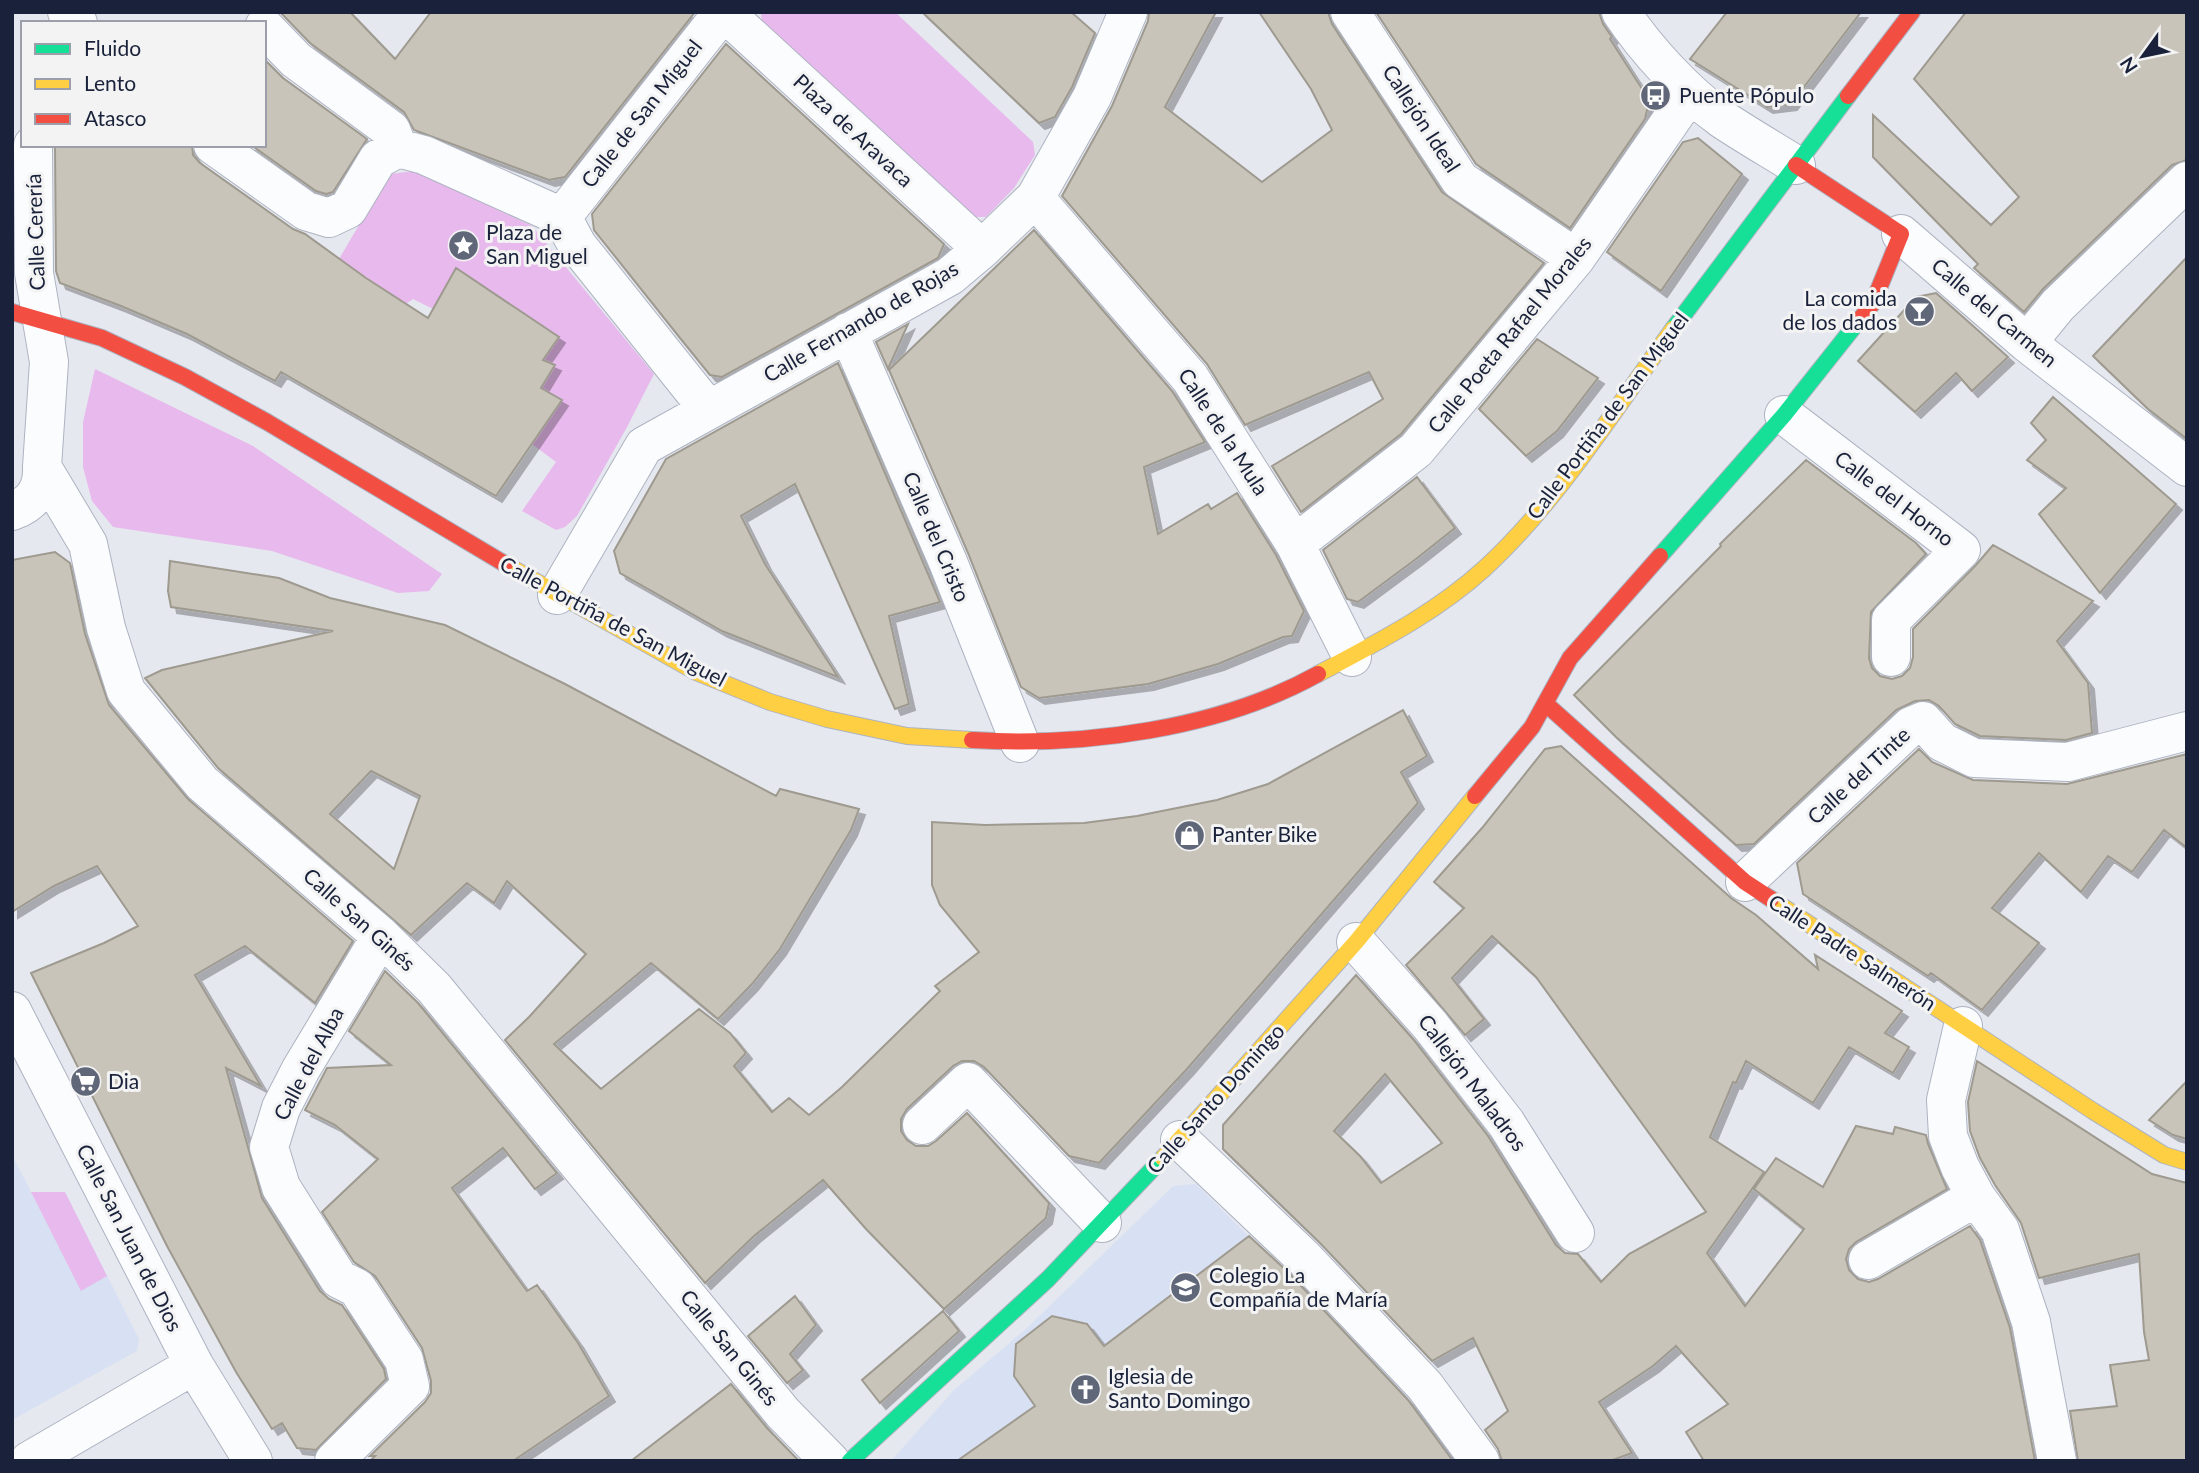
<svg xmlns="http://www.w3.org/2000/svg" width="2199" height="1473" font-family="Lato,sans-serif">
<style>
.built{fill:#d8e0f3}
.green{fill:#e8b9ec}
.building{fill:#c8c4ba;stroke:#9e9a90;stroke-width:2;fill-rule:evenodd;filter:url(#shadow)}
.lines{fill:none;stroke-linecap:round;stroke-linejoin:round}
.street-casing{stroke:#adb3c1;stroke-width:40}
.fast-casing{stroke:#adb3c1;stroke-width:18}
.slow-casing{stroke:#adb3c1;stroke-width:18}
.jam-casing{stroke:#adb3c1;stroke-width:18}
.street{stroke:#fbfcfd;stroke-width:38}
.fast{stroke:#16e098;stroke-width:16}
.slow{stroke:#ffcf43;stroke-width:16}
.jam{stroke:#f24e42;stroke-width:16}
.labels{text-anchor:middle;stroke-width:6;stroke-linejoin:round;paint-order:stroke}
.poi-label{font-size:21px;fill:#19223a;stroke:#f3f3f3;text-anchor:start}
.street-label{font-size:21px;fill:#19223a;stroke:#f3f3f3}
</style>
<defs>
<filter id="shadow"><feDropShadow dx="6" dy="6" stdDeviation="0" flood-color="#0004"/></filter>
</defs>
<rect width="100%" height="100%" fill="#e5e8ef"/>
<path class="built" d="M12,1155L31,1192H65L139,1339L137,1351L12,1420Z
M1196,1184L1396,1383L1458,1461H891L954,1390L1027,1328L1173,1186Z"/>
<path class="green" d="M761,12H895L1033,142L1035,155L1014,188L986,217H973L762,22Z
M416,171L532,226L654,374L627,427L577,516L565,527L556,530L522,511L556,462L532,444L562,400L541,388L555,366L543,360L559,337L457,268L433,309L413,299L406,304L339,259L389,174Z
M95,369L253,446L442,574L429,591L398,593L272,551L113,527L92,501L83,467V422Z
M31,1192H65L107,1276L81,1291Z"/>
<path class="building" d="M280,12H350L395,59L431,12H695L565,177L549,180L414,130L404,112L310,43Z
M922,12H1071L1095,33L1072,87L1055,117L1039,123Z
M1149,12H1216L1165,107L1262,182L1332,130L1311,89L1259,12H1328L1332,24L1442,192L1544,263L1401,434L1301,512L1272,466L1383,399L1369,372L1245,425L1207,364L1062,196L1112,106L1148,21Z
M1376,12H1599L1603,24L1612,37L1610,39L1646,95L1648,106L1645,119L1570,228L1476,164Z
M1727,12H1861L1791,104L1767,107L1690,59Z
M1966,12H2187V160L2172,165L2043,289L2024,312L1974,268L1978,264L1873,157V115L1991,225L2019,197L1914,79Z
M726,44L944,244L938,258L722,377L710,375L680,338L594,230L592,214Z
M264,59L283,78L367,139L333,192L326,194L316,191L251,145H264Z
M1698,138L1742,174L1661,291L1607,252L1683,142Z
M55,145H192L193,155L200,163L293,229L305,234L366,278L428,318L456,268L559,337L543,360L555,365L541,388L562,400L496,496L281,372L275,381L187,334L121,306L60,283L56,271Z
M1034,230L1172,391L1205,442L1144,467L1158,534L1208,504L1211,509L1237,493L1276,555L1304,611L1292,636L1283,637L1218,664L1148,684L1039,698L1021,687L968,553L889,370Z
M2187,257V439L2148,409L2093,356Z
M1936,293L2008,357L1972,391L1956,373L1915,412L1858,361L1916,297Z
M908,324L888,369L876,342Z
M1537,339L1598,378L1557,431L1526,456L1479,409Z
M838,363L940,602L889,616L909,704L895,709L795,484L741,516L765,564L838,677L722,631L620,573L614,551L666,459Z
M2053,397L2176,504L2100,593L2039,514L2066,488L2027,460L2046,440L2031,423Z
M1806,460L1916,543L1926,554L1871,612L1869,658L1872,668L1880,676L1892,679L1902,676L1910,668L1913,657V629L1976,565L1993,545L2093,601L2057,641L2088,683L2092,733L2066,740L1980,736L1955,724L1939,706L1929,700L1915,701L1896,710L1754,844L1736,845L1616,737L1574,695L1721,546L1720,544Z
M1417,477L1455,528L1416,559L1358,602L1347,599L1323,550Z
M55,552L70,563L85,634L109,705L188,799L353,941L315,1003L245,946L195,975L261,1086L226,1068L262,1198L320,1291L329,1299L342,1305L384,1369L386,1379L316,1450L297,1448L282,1423L272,1429L236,1372L167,1246L31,973L104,943L138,926L97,866L54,886L12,912V560Z
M170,561L279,578L330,598L445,625L565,684L776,796L780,789L859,809L851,830L780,949L752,984L718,1019L651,963L554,1044L601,1089L699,1009L730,1033L746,1053L734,1066L772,1112L789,1098L809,1115L842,1087L940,991L935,986L979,952L940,905L932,885V822L985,825L1084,823L1137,816L1217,800L1268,784L1403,710L1427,756L1401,772L1418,803L1187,1069L1099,1163L1069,1156L984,1067L974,1061H962L953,1066L907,1109L901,1119V1131L907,1140L916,1146H928L936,1141L967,1113L1049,1203L1046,1218L944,1309L866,1229L823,1180L754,1236L705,1283L505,1040L529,1017L586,954L507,881L494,903L467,883L411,935L218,768L145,678L162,670L333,631L171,607L168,591ZM371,771L420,796L394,869L330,814Z
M1561,746L1731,898L1756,915L1818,969L1815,955L1902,1011L1885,1033L1909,1047L1893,1073L1849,1047L1813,1103L1746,1061L1736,1083L1733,1082L1710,1137L1764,1172L1707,1253L1745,1306L1804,1229L1754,1189L1776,1158L1823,1187L1856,1126L1893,1134L1895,1127L1926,1135L1928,1144L1947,1189L1856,1242L1849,1249L1846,1259L1849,1270L1858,1279L1869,1282L1878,1279L1970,1226L1980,1240L2010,1328L2035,1461H1704L1686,1432L1728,1404L1676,1346L1653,1366L1599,1402L1632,1453L1610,1461H1502L1498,1449L1485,1430L1508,1411L1473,1338L1432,1361L1320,1243L1223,1149V1125L1356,975L1413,1039L1488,1136L1556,1245L1565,1253L1578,1254L1601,1282L1629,1254L1706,1212L1536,977L1492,936L1452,978L1484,1019L1465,1035L1406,965L1464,908L1434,882L1482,828L1545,749ZM1385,1074L1442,1143L1381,1183L1360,1156L1334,1131Z
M1919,749L1932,762L1973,780L2067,784L2187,754V848L2164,830L2132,872L2108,856L2081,892L2039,853L1992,908L2039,943L1982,1010L1931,973L1928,976L1803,894L1797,863Z
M385,971L418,1003L557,1173L535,1189L503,1148L452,1188L527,1291L537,1285L578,1343L609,1396L513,1461H370L375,1456H370L425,1402L431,1393V1381L422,1348L375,1276L354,1262L322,1212L378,1159L335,1125L305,1110L327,1068L391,1065L349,1031Z
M1977,1061L2152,1174L2187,1183V1461H2078L2070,1411L2117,1406L2110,1365L2149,1360L2144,1332L2139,1254L2039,1278L2021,1223L1995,1185L1980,1158L1970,1131L1968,1102Z
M2187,1081V1139L2173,1135L2149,1120Z
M1249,1236L1289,1273L1408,1400L1453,1461H957L1035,1406L1014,1376L1016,1344L1052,1316L1087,1324L1104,1346Z
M795,1296L816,1325L790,1354L803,1370L787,1383L748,1336Z
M943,1311L959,1331L880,1403L862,1380Z
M731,1384L767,1428L799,1461H631Z"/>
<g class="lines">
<defs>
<path id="street" d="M67,12L78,23
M724,12L982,249
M1350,12L1460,180L1576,258
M1621,12C1646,50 1685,92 1722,119C1746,135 1772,150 1796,165
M264,27L296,60L391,130L398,148
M33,145L34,273L49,362L42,467L88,544L106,628L126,691L202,783L381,936L434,988L783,1413L830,1461
M213,145L306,211L329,218L348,209L378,159L398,148L424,155L562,217L577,245L708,409
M1035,198L1190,378L1295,544L1352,657
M562,217L723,12
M1901,234L2027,343L2187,467
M848,332L948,562L1020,743
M2027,343L2058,305L2187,181
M1784,415L1961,550L1891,620V657
M12,511C33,504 43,489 42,467
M1295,544L1416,450L1576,258L1690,93
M557,595L644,446L950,276L982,249L1035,198L1092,97L1128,12
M1745,882L1911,726L1923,721L1942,742L1974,758L2068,762L2187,731
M1356,942L1430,1025L1506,1123L1575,1233
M12,1011L194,1365L253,1461
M1963,1026L1946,1100L1948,1136L1960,1167L1976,1197L2000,1230L2031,1322L2057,1461
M922,1125L968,1082L1102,1223
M1180,1140L1304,1258L1425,1386L1480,1461
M1868,1260L1976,1197
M29,1461L194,1365
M334,1461L410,1386L404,1360L357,1288L339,1279L281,1187L269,1147L281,1108L301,1069L381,936"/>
<path id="fast" d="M1673,329L1848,96
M1660,556L1784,415L1861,318
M850,1461L1048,1279L1163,1158"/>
<path id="slow" d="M505,564L696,672L770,702L827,719L907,736L972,740
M1318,674C1376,643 1436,613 1485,568C1558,501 1615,409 1673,329
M1771,899L2093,1111L2164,1155L2187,1162
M1163,1158L1356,942L1475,796"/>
<path id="jam" d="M1848,96L1912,12
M1796,165L1901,234L1873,303L1861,318
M12,312L102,338L185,377L267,422L505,564
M1546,704L1745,882L1771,899
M972,740C1084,747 1219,729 1318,674
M1475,796L1532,727L1570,658L1660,556"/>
</defs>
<use href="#street" class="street-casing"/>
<use href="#fast" class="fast-casing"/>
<use href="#slow" class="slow-casing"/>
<use href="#jam" class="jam-casing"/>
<use href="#street" class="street"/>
<use href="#fast" class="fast"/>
<use href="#slow" class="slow"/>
<use href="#jam" class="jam"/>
</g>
<defs>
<symbol id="bus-disc" viewBox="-11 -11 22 22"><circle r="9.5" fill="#606779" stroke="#f3f3f3"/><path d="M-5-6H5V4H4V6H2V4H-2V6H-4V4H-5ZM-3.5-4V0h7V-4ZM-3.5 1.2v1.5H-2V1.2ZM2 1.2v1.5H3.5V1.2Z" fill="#fff"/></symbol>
<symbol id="sight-disc" viewBox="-11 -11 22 22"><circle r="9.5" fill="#606779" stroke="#f3f3f3"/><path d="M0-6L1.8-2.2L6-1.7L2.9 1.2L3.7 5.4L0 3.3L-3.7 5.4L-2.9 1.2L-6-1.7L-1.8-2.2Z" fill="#fff"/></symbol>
<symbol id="bar-disc" viewBox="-11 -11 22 22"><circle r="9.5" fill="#606779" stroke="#f3f3f3"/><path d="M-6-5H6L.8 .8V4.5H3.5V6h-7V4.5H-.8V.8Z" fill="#fff"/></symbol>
<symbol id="shop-disc" viewBox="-11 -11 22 22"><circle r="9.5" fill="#606779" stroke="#f3f3f3"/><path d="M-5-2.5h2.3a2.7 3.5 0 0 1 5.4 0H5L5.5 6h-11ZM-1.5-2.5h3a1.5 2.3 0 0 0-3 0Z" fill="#fff"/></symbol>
<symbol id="supermarket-disc" viewBox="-11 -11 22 22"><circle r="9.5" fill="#606779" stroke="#f3f3f3"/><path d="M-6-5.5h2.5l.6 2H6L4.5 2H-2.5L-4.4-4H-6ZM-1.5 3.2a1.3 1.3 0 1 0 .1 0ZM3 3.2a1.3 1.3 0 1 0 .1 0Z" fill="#fff"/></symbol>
<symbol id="school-disc" viewBox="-11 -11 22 22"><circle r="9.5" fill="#606779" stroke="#f3f3f3"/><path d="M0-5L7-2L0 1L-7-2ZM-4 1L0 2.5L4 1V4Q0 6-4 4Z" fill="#fff"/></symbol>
<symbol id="church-disc" viewBox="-11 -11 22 22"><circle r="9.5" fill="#606779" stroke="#f3f3f3"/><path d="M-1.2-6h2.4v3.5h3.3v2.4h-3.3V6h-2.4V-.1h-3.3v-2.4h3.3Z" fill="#fff"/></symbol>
</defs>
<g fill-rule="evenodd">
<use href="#bus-disc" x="1638" y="78" width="35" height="35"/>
<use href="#sight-disc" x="446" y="228" width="35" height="35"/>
<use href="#bar-disc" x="1902" y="294" width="35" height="35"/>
<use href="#shop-disc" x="1172" y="818" width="35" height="35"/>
<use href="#supermarket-disc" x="68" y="1064" width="35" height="35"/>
<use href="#school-disc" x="1168" y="1270" width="35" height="35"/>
<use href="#church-disc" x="1068" y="1372" width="35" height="35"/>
</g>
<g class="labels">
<g class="poi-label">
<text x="1679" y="103">Puente Pópulo</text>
<text x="486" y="240">Plaza de<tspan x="486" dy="24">San Miguel</tspan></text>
<text x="1897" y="306" text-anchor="end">La comida<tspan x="1897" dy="24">de los dados</tspan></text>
<text x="1212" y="842">Panter Bike</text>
<text x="108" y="1089">Dia</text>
<text x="1209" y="1283">Colegio La<tspan x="1209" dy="24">Compañía de María</tspan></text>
<text x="1108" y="1384">Iglesia de<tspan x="1108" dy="24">Santo Domingo</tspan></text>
</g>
<g class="street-label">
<text transform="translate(642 114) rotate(-52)" y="7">Calle de San Miguel</text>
<text transform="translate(1421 119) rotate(57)" y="7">Callejón Ideal</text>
<text transform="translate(853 131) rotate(43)" y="7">Plaza de Aravaca</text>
<text transform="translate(36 232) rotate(-92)" y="7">Calle Cerería</text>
<text transform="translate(1994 313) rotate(40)" y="7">Calle del Carmen</text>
<text transform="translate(861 322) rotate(-30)" y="7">Calle Fernando de Rojas</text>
<text transform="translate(1510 335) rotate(-51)" y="7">Calle Poeta Rafael Morales</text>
<text transform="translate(1608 416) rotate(-53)" y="7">Calle Portiña de San Miguel</text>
<text transform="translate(1223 432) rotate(57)" y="7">Calle de la Mula</text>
<text transform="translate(1894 499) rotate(37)" y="7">Calle del Horno</text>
<text transform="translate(936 537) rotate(67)" y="7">Calle del Cristo</text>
<text transform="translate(613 622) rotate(28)" y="7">Calle Portiña de San Miguel</text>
<text transform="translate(1859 776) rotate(-43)" y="7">Calle del Tinte</text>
<text transform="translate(359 920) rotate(42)" y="7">Calle San Ginés</text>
<text transform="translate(1852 953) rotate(33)" y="7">Calle Padre Salmerón</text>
<text transform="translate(309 1064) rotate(-62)" y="7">Calle del Alba</text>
<text transform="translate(1472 1083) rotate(53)" y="7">Callejón Maladros</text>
<text transform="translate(1216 1099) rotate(-48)" y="7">Calle Santo Domingo</text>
<text transform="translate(129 1238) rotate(63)" y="7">Calle San Juan de Dios</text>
<text transform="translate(729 1348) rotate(51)" y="7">Calle San Ginés</text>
</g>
</g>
<rect width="2199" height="1473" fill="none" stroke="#19223a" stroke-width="28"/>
<rect x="21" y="21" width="245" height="126" fill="#f3f3f3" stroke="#9c9fa9" stroke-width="2"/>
<rect x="35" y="44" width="35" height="10" fill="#16e098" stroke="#9c9fa9" stroke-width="2"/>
<text x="84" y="56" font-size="21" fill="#19223a">Fluido</text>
<rect x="35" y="79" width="35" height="10" fill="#ffcf43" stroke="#9c9fa9" stroke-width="2"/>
<text x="84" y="91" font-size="21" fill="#19223a">Lento</text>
<rect x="35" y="114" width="35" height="10" fill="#f24e42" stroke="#9c9fa9" stroke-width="2"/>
<text x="84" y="126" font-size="21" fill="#19223a">Atasco</text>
<g transform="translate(2143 56) rotate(237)" stroke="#f3f3f3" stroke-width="5" paint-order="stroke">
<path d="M0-5L12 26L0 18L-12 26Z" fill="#19223a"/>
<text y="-10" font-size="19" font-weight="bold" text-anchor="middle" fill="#19223a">N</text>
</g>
</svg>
